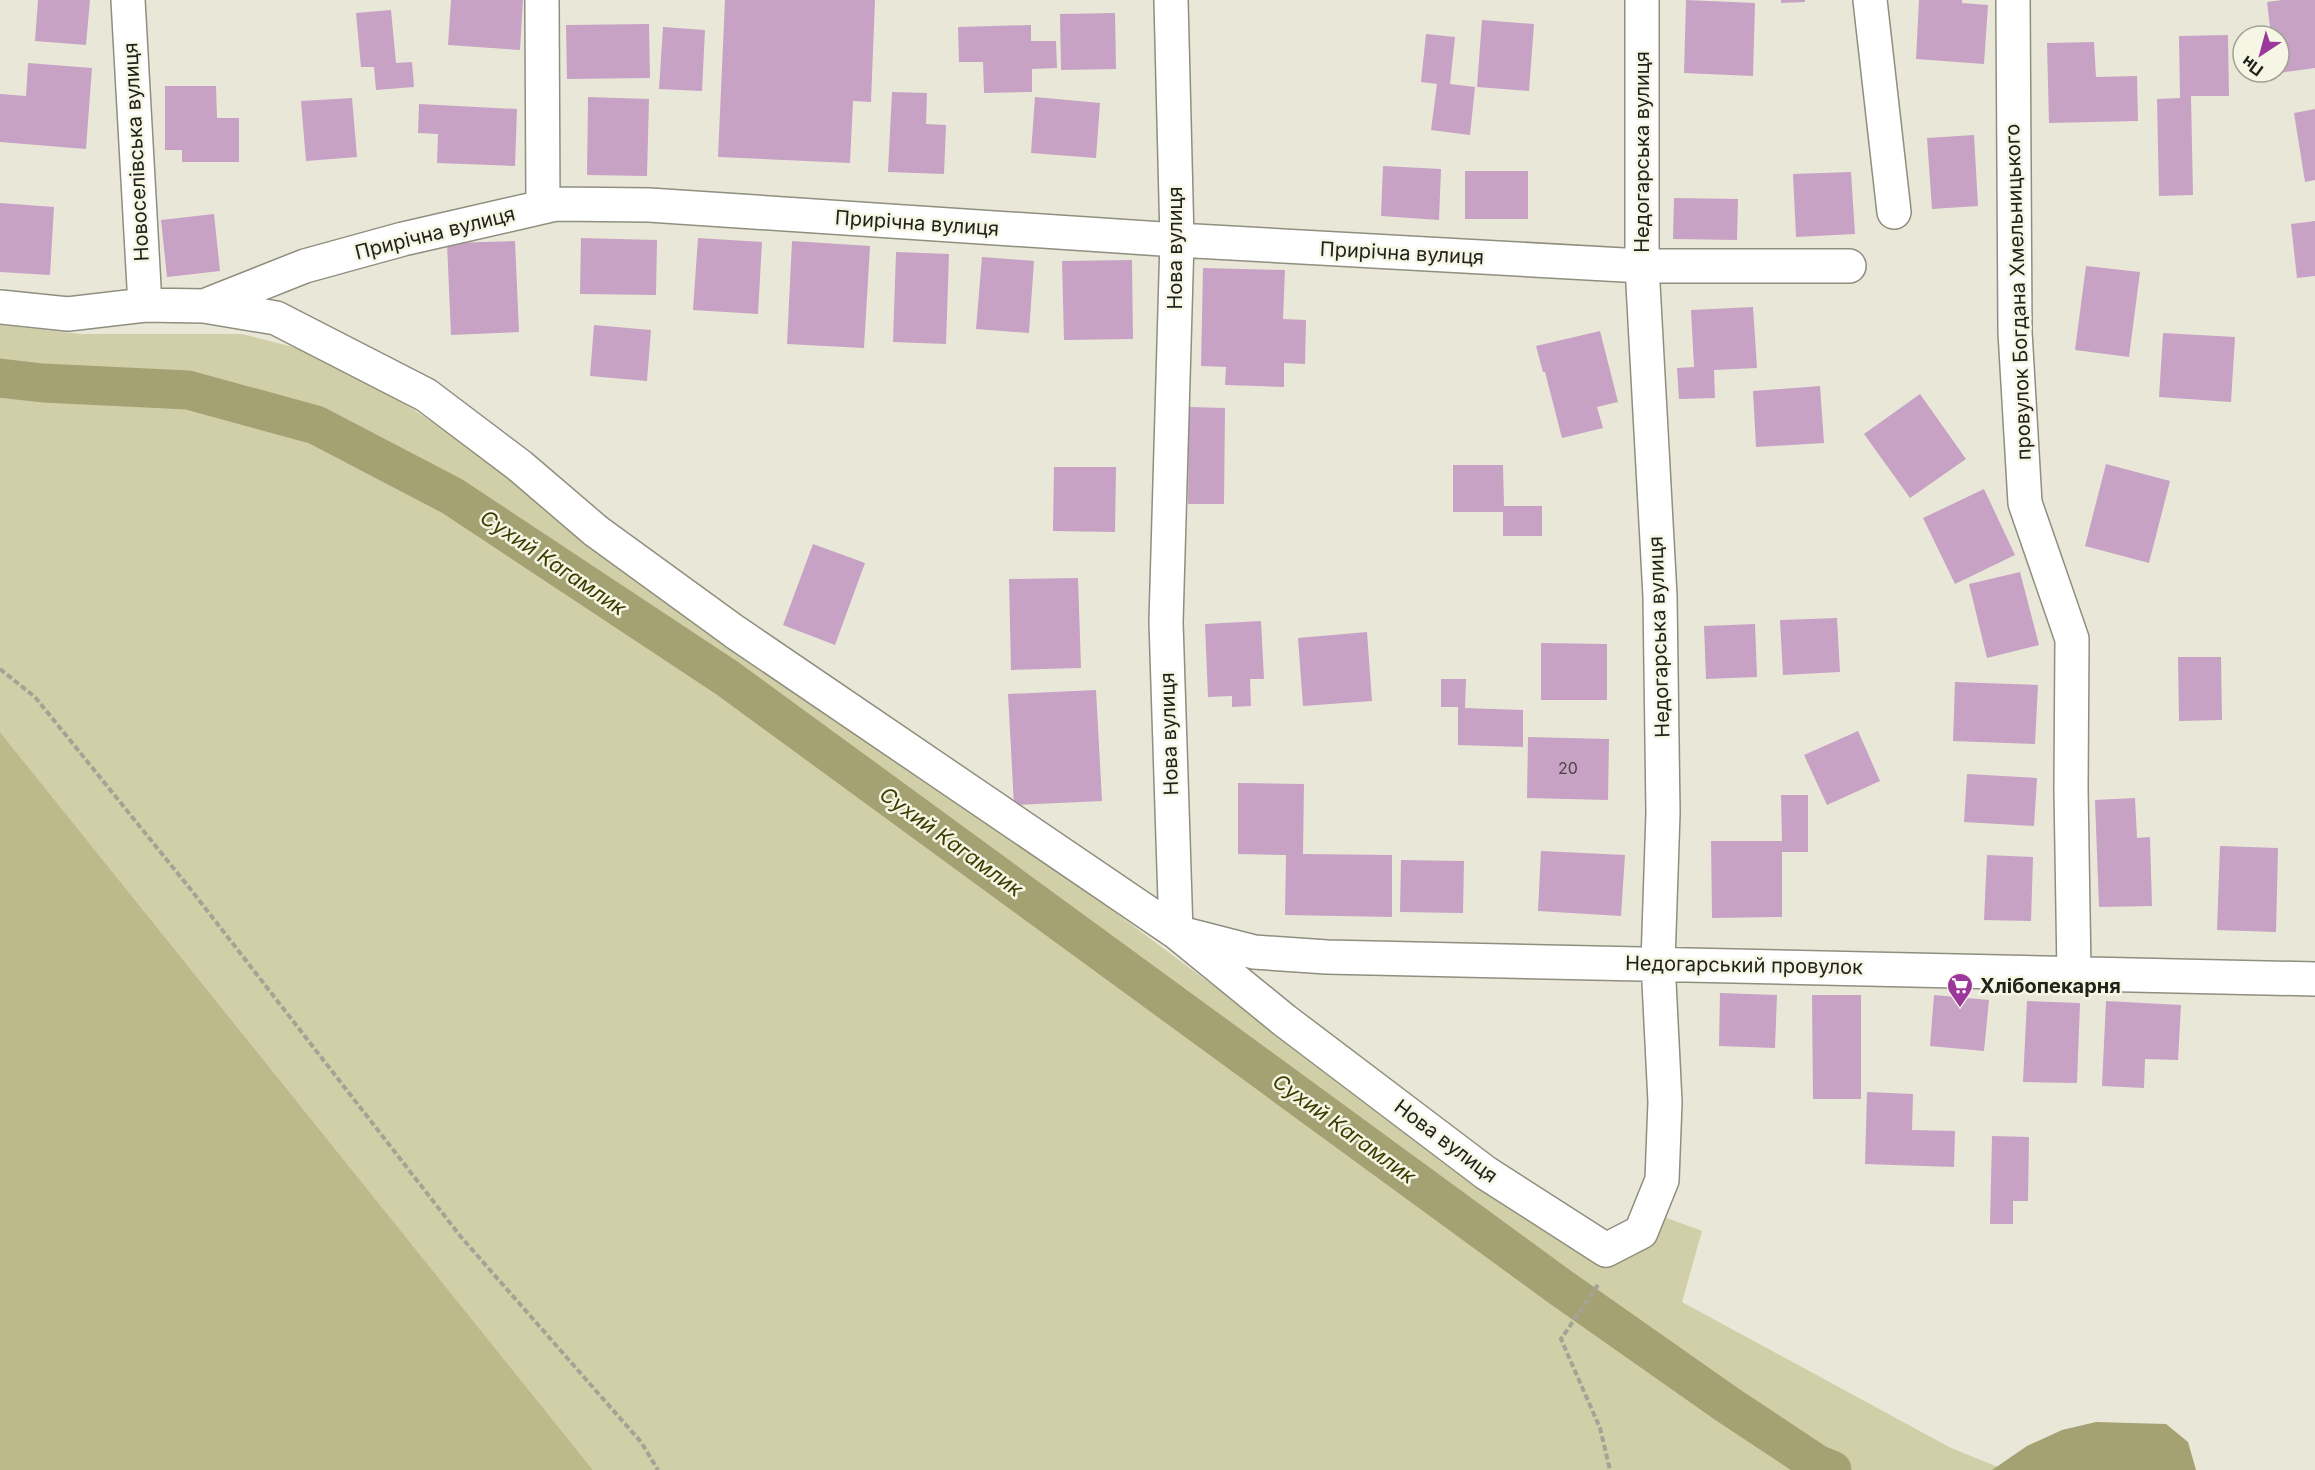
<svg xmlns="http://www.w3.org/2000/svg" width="2315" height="1470" font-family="Inter,sans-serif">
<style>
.green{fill:#d0cfa7}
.forest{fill:#bcba8b}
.water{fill:#a4a273}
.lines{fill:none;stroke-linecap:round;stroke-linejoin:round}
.canal{stroke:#a4a273;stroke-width:39}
.building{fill:#c7a2c5}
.minor-casing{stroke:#8f8e7f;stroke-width:36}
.path{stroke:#a3a396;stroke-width:4;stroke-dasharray:6 3;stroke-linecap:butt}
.minor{stroke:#fff;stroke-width:33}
.labels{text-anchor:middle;stroke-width:5;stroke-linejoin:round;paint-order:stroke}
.number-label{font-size:16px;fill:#4b4246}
.street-label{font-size:20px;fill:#22221c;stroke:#f6f6e5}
.poi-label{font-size:20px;font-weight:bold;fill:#22221c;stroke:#f6f6e5;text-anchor:start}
.water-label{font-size:21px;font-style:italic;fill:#3e3a00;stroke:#f6f6e5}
</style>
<rect width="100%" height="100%" fill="#e9e8d8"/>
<path class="green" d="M0,325L81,334H242L320,354L411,408L480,454L556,519L666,602L988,818L1351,1088L1607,1268L1637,1250L1664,1217L1702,1231L1682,1302L1951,1448L1998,1467L1992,1470H593L0,732Z"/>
<path class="forest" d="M0,732L593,1470H0Z"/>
<path class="water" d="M2096,1422L2166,1424L2188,1442L2196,1470H1992L2027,1446L2062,1430Z"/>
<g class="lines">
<path class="canal" d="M0,378L43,383L188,390L316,425L452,496L727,678L1560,1287L1728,1405L1817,1464L1832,1470"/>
</g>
<path class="building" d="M38,0H90L86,45L35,41Z
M451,0H523L520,50L448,45Z
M725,0H875L871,102L853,101L850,163L718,157Z
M1686,0L1755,3L1753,76L1684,73Z
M1781,0H1805V2L1781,3Z
M1919,0H1962V3L1988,5L1984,64L1916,59Z
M2282,0H2315V68L2279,73V36H2271L2267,2Z
M391,10L396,63L412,62L414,87L376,90L374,67H361L356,13Z
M1115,13L1116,69L1061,70L1060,14Z
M1482,20L1534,24L1529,91L1477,87Z
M649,24L650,78L567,79L566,25Z
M1031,25V41H1056L1057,68L1032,69V92L984,93L983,62H959L958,27Z
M663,27L705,30L702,91L659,89Z
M1426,34L1455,37L1450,84L1475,87L1470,135L1431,130L1437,84L1421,82Z
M2228,35L2229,96H2191L2193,195L2159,196L2157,99L2180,98L2179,36Z
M2094,42L2096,77L2137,76L2138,121L2049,123L2047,43Z
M28,63L92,68L86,149L0,142V94L26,96Z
M165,86H216L217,118H239V162H182V150H165Z
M892,92L927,93L926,124L946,125L944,174L888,172Z
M588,97L649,99L647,176L587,175Z
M1035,97L1100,103L1096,158L1031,153Z
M352,98L357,157L306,161L301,101Z
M419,104L517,109L515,166L437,163L438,134L418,133Z
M2315,109V180L2305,182L2294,113Z
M1974,135L1978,206L1932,209L1927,138Z
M1383,166L1441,169L1439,220L1381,216Z
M1465,171H1528V219H1465Z
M1851,172L1855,234L1796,237L1793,174Z
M1674,198L1738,199L1737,240L1673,239Z
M0,203L54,207L50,275L0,272Z
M214,214L220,271L167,277L161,220Z
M2315,221V276L2297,278L2291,224Z
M581,238L657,240L656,295L580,294Z
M698,238L762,242L758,314L693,310Z
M515,241L519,332L451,335L447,243Z
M792,241L870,246L864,348L787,344Z
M896,252L949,254L946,344L893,342Z
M982,257L1034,261L1029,333L976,329Z
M1132,260L1133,339L1064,340L1062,261Z
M2086,266L2140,272L2129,357L2075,350Z
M1203,268L1285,270L1283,319L1306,320L1305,364L1284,363V387L1225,385L1226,367L1201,366Z
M1753,307L1757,368L1714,370L1715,398L1679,399L1677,368L1694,367L1691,310Z
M594,325L651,330L647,381L590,376Z
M1600,331L1618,402L1597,407L1603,428L1562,438L1545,372H1543L1536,346Z
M2163,333L2235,337L2231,402L2159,397Z
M1820,386L1824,443L1756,447L1753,391Z
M1920,394L1966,459L1910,498L1864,434Z
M1189,407L1225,408L1224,504H1188Z
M2106,464L2170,481L2149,563L2085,546Z
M1453,465H1503L1504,506H1542V536H1503V512H1453Z
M1054,467H1116L1115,532L1053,531Z
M1984,489L2015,555L1955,584L1923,518Z
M813,544L865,563L835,645L783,625Z
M2020,572L2039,645L1987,658L1969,584Z
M1078,578L1081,668L1011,670L1009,579Z
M1837,618L1840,672L1783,675L1780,620Z
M1261,621L1264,679H1250L1251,706L1232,707V696L1208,697L1205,624Z
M1755,624L1757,677L1706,679L1704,626Z
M1367,632L1372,701L1303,706L1298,638Z
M1541,643L1607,644V700H1541Z
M2178,657H2221L2222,720L2179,721Z
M1441,679H1466L1465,708L1523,710V747L1458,745V707H1441Z
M1955,682L2038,685L2035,744L1953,741Z
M1096,690L1102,801L1014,805L1008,694Z
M1858,731L1880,781L1827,805L1804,755Z
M1528,737L1609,739L1608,800L1527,798Z
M1967,774L2037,778L2034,826L1964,822Z
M1238,783L1304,784L1303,854L1392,855V917L1285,915L1286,855L1238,854Z
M1781,795H1808V852H1782V917L1712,918L1711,841H1782Z
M2135,798L2137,838L2150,837L2152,906L2099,907L2095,800Z
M2220,846L2278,848L2276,932L2217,930Z
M1541,851L1625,855L1621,916L1538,911Z
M1987,855L2033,857L2031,921L1984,920Z
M1401,860L1464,861L1463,913L1400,912Z
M1720,993L1777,995L1775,1048L1719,1046Z
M1812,995H1861V1099H1813Z
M1934,995L1989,1000L1984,1051L1930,1046Z
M2027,1001L2080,1003L2077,1083L2023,1082Z
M2106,1001L2181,1005L2178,1060L2145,1059L2144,1088L2102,1086Z
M1867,1092L1913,1094L1912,1130L1955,1131L1954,1167L1865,1164Z
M1992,1136L2029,1137L2028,1201H2013V1224H1990Z"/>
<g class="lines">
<defs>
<path id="minor" d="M128,0L145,305
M542,0L543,207
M1171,0L1177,240L1166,622L1176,932L1284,1020L1486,1173L1606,1250L1641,1232L1662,1180L1665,1102L1658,962L1663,813L1660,596L1642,266V0
M1870,0L1894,212
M2013,0L2015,332L2025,503L2072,639L2071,789L2074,973
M204,306L276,318L426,395L520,466L596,531L735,632L1176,932L1254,952L1327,957L2315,979
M0,307L68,314L145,305L204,306L305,266L403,239L556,204L649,205L1177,240L1642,266H1849"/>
</defs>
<use href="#minor" class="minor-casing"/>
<path class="path" d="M0,669L35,697L188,886L461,1237L641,1442L658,1470
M1598,1285L1561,1339L1600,1428L1610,1470"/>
<use href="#minor" class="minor"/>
</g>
<defs>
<symbol id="supermarket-pin" viewBox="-11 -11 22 30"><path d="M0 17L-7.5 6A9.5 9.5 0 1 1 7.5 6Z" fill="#9c379b" stroke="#f6f6e5"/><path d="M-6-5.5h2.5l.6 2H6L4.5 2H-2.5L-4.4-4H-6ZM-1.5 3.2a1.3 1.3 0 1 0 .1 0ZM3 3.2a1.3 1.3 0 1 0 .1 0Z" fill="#fff"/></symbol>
</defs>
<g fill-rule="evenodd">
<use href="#supermarket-pin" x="1945" y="971" width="30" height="40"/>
</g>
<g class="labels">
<g class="number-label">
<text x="1568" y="774">20</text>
</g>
<g class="street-label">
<text transform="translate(136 152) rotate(-93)" y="7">Новоселівська вулиця</text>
<text transform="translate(1642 152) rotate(-90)" y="7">Недогарська вулиця</text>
<text transform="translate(917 223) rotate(4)" y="7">Прирічна вулиця</text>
<text transform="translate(435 233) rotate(-14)" y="7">Прирічна вулиця</text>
<text transform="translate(1175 248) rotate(-90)" y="7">Нова вулиця</text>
<text transform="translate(1402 253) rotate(3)" y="7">Прирічна вулиця</text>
<text transform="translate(2018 292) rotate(-92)" y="7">провулок Богдана Хмельницького</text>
<text transform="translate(1659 637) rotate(-92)" y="7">Недогарська вулиця</text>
<text transform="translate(1169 734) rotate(-92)" y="7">Нова вулиця</text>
<text transform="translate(1744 965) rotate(1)" y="7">Недогарський провулок</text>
<text transform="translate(1446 1141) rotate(37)" y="7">Нова вулиця</text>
</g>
<g class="poi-label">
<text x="1980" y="993">Хлібопекарня</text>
</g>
<g class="water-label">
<text transform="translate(553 563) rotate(34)" y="7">Сухий Кагамлик</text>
<text transform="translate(951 842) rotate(36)" y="7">Сухий Кагамлик</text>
<text transform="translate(1344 1129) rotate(36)" y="7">Сухий Кагамлик</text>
</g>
</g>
<g transform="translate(2261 54) rotate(216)"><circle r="28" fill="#f6f6e5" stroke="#a1a195" stroke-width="1.5"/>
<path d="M0-4.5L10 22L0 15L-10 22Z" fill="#9c379b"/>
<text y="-9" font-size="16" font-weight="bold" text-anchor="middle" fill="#22221c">Пн</text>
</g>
</svg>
